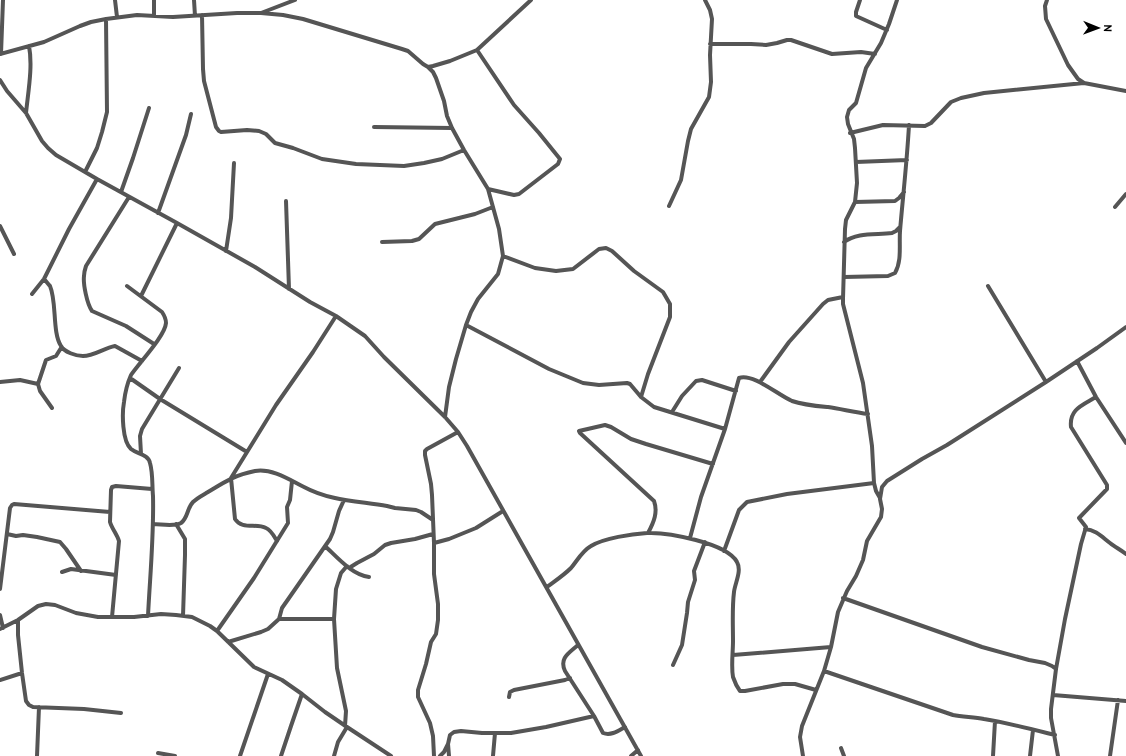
<svg xmlns="http://www.w3.org/2000/svg" width="1126" height="756" font-family="'PT Sans',sans-serif">
<style>
.lines{fill:none;stroke-linecap:round;stroke-linejoin:round}
.minor{stroke:#555;stroke-width:4}
</style>
<rect width="100%" height="100%" fill="#fff"/>
<g class="lines">
<path class="minor" d="M115,0L117,17
M154,0V16
M194,0L195,16
M860,0L856,12V16L887,30
M1047,0L1045,6L1046,19L1068,65L1078,79L1084,83
M261,13L295,0
M202,15L203,69L204,81L216,127L219,131L221,132L247,130L259,131L266,134L275,143L293,148L322,159L356,164L404,166L424,163L442,159L464,150
M710,44H751L766,45L777,43L787,40H791L832,54L861,52L875,54
M477,50L514,105L539,133L560,159L558,164L519,194L514,195L488,189
M0,54L44,42L80,26L91,22L106,19L137,15L173,17L237,13H261L283,15L303,19L402,49L408,51L423,64L428,67L433,66L450,61L477,50L531,0
M1,54L3,0
M428,67L433,72L436,78L444,101L447,116L452,128L464,150L488,189L499,229L503,256L498,274L478,299L471,312L466,325L456,359L449,387L445,417
M0,80L7,91L26,113L42,141L48,148L56,155L97,179L177,223L255,267L310,302L336,316L365,336L384,357L445,417L458,432L467,446L641,756
M26,113C28,93 33,66 29,46
M374,127L452,128
M850,133L883,125L925,126L931,123L951,102L961,98L984,93L1084,83L1126,91
M856,162L907,160
M85,172L97,148L102,132L107,112L106,19
M121,192L133,158L149,108
M129,197L86,266C85,269 84,272 84,276C83,284 87,304 92,311L126,326L154,344
M286,201L289,289
M855,202L895,201L899,198L904,192
M669,206L681,180L688,141L691,129L709,97L711,82L710,55L712,19L710,10L705,0
M1115,207L1126,194
M158,213L186,135L191,114
M0,226L14,254
M382,242L412,241L419,239L435,224L475,214L493,207
M844,242C857,232 876,235 892,233L896,231L900,227
M226,251L231,218L234,163
M503,256L535,268L556,271L573,269L599,249L606,248L612,251L634,271L663,292L670,304V317L648,374L641,397
M844,277L888,276L895,273C902,261 899,245 900,231C903,196 907,161 909,125
M44,279C46,281 48,284 50,286C57,302 52,332 61,346C64,352 76,356 83,356C94,356 104,348 115,346L142,361
M127,286L162,312C164,315 166,319 166,323C165,336 139,363 131,375C127,384 125,393 124,402C122,413 122,441 131,449C137,454 148,454 150,463C153,473 152,486 153,496C154,536 150,576 148,616
M988,286L1046,382
M32,294L44,279L69,229L97,179
M141,296L177,223
M466,325L549,369L583,383L599,385L627,383L630,384L641,397L654,407L725,429
M1077,361L1096,397L1126,443
M130,378L160,399L247,452
M0,382L20,380L38,384
M760,382L789,342L823,304L828,300L843,297
M52,408L40,391L38,384L46,360L56,356L61,348
M672,412L682,396L696,381L702,380L736,391
M141,454L140,436L142,429L179,368
M880,498L876,491L874,483L872,446L863,383L843,304V299L845,229L846,220L855,202L857,183L855,148L854,139L848,124L847,117L849,110L856,103L866,68L881,43L889,24L897,0
M153,524C161,524 174,527 181,523C188,518 187,508 193,502C197,498 203,495 208,492C226,481 235,475 255,471C272,468 290,480 304,487C330,501 358,501 387,506L395,508L416,510L421,512L433,520
M176,524L185,539V555L183,616
M1085,529C1096,530 1102,537 1110,543C1115,547 1121,550 1126,554
M648,533C654,522 658,512 654,501L580,433L579,431L605,425L611,427L631,439L646,444L713,464
M7,534L16,536L23,535L37,537L60,542L66,549L81,571
M690,538L701,497L725,429L739,378C753,373 778,395 792,401C803,405 816,406 828,407C841,409 854,412 868,414
M277,541C274,536 271,530 266,528C256,523 242,530 235,519L231,478L276,405L313,352L336,316
M434,543L432,495L431,484L425,455V451L427,449L458,432
M325,546C337,557 352,575 369,577
M724,551L739,510L747,502L787,494L874,483
M349,568L357,563L374,554L385,545L391,543L415,539L433,534
M62,572L71,569L116,575
M547,587C555,581 564,575 571,568C577,561 582,551 591,546C604,538 632,534 647,533C667,532 727,543 737,562C742,571 735,583 734,592C732,608 733,625 733,641C733,653 731,666 733,677C735,683 737,687 740,691H745L783,684H795L816,690
M0,589L10,508L12,505L14,504L110,512
M843,598L982,647L1029,660L1045,663L1052,666L1056,669
M0,615L3,628
M112,617L119,541C117,534 112,529 110,522L111,490L112,487L116,486L152,489
M279,619H334
M18,620V635L22,673L26,701L29,705L33,707L84,709L121,713
M0,629L18,620L38,606L46,604L55,605L76,613L98,617H134L161,614L176,615L192,617L210,626L217,631L254,667L282,680L302,694L325,712L347,727L391,756
M217,631L254,578L288,523L287,507L290,500L292,481
M228,642L261,632L268,629L279,619L282,608L289,598L330,539L333,532L339,511L344,500
M578,645C569,653 559,658 565,671L594,716L603,733C611,736 618,731 625,727
M733,655L831,647
M673,665L682,645L687,613L688,602L695,580L694,571L705,542
M824,671L953,715C963,717 974,717 984,719C1008,723 1031,729 1055,735
M0,680L22,673
M1053,695L1126,701
M509,697L510,692L514,690L565,680L570,678
M345,726L346,711L337,668L334,619L336,589L341,573L347,566
M448,744L449,756
M841,748L844,756
M158,753L175,756
M37,756L39,707
M240,756L268,674
M281,756L291,726L302,694
M334,756L338,742L347,727
M434,756L433,736L430,723L418,697V690L426,664L431,642L436,634L438,620V604L434,574V543L449,539L476,528L503,511
M440,756L444,752L448,744L450,735L454,732L461,731L482,733H511L546,727L594,716
M493,756L495,733
M631,756L638,750
M803,756L800,737L802,726L824,671L831,647L838,612L847,591L856,576L863,560L867,541L881,517L882,509L880,499L882,487L887,481L922,459L947,445L1046,382L1097,348L1126,327
M993,756L995,721
M1030,756L1033,730
M1058,756L1051,718V709L1056,669L1065,619L1081,544L1086,527L1079,518L1107,489V485L1071,427C1069,409 1083,405 1096,397
M1110,756L1118,700"/>
</g>
<g transform="translate(1098 28) rotate(91)" stroke="#ffffff" stroke-width="3" paint-order="stroke">
<path d="M0-3L7 15L0 10L-7 15Z" fill="#000000"/>
<text y="-6" font-size="11" font-weight="bold" text-anchor="middle" fill="#000000">N</text>
</g>
</svg>
